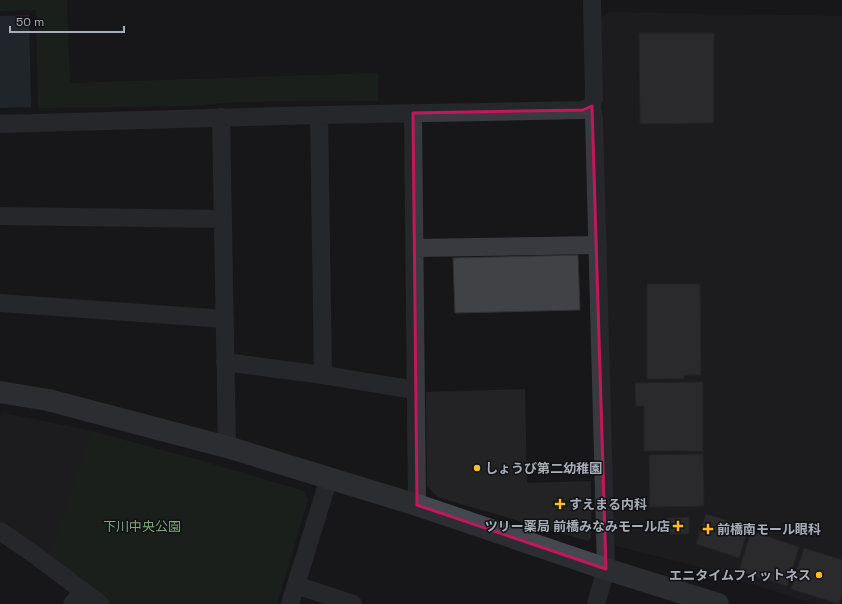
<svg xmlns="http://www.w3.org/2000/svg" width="842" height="604" font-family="'Space Grotesk','Noto Sans JP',sans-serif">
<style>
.built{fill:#232326}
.green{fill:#1e2820}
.water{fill:#2b363e}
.building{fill:#414246;stroke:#313035}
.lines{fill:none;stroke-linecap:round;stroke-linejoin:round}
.street{stroke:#393a40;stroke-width:18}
.secondary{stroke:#45474f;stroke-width:22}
.marked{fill:none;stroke:#c2185b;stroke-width:3;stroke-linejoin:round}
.poi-dot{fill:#ffba29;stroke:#121214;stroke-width:1.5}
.labels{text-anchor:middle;stroke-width:3;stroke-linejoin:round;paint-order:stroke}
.poi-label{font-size:13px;font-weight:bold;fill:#a8adba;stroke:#121214;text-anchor:start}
.park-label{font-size:13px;fill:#7da780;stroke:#121214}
</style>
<rect width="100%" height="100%" fill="#171719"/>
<path class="built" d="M610,12L842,16V604H814L689,564L616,546L613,543L601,18Z
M525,389L527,483L591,481V538L588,541L437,497L427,486L426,392Z
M4,413L91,431L49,556L0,526V415Z"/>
<path class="green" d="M0,0H67L70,83L378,73V101L235,102L188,106L38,108L36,10L0,11Z
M91,431L192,458L304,491L308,500L277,604H110L49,556Z"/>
<path class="water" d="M29,15L31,107L0,108V16Z"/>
<path class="building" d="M639,33H714V123L640,124Z
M578,255L580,310L455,313L453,258Z
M647,284H700L701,375H684V379H647Z
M703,382V451H644V406H636L635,383Z
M703,454L704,506L650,507L649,455Z
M706,514L749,527L739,558L696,544Z
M689,517V534H667V518Z
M751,531L799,547L787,586L739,571Z
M804,548L842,560V594L839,604L791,589Z"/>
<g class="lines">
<path class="street" d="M592,106L594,117L606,569L596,604
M413,113L417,505
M319,115L323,375
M221,117L227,447
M0,124L319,115L583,110L592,106L594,99L592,0
M0,216L223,219
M414,248L598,245
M0,303L225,319
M225,362L323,375L415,390
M0,531L35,555L100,604
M296,585L353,604
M72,604L83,591
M290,604L329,478"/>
<path class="secondary" d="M0,392L48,400L227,447L417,505L606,569L718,604"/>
</g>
<path d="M0 0H842V604H0ZM592,106L606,569L417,505L413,113L583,110Z" fill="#171719" fill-opacity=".55" fill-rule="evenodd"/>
<path class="marked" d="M592,106L606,569L417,505L413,113L583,110Z"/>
<g class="poi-dot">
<circle cx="477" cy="468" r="4"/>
<path d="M558 498h4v4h4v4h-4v4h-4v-4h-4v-4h4z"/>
<path d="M676 520h4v4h4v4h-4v4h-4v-4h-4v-4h4z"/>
<path d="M706 523h4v4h4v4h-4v4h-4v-4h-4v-4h4z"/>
<circle cx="819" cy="575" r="4"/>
</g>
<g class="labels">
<g class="poi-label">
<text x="485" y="473">しょうび第二幼稚園</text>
<text x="569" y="509">すえまる内科</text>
<text x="670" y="531" text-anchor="end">ツリー薬局 前橋みなみモール店</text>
<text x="717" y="534">前橋南モール眼科</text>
<text x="811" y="580" text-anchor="end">エニタイムフィットネス</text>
</g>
<g class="park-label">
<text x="142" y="531">下川中央公園</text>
</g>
</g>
<path d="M10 26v6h114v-6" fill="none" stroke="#a8adba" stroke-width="2"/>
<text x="16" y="26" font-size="12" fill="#a8adba" stroke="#121214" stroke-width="3" paint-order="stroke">50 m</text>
</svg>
